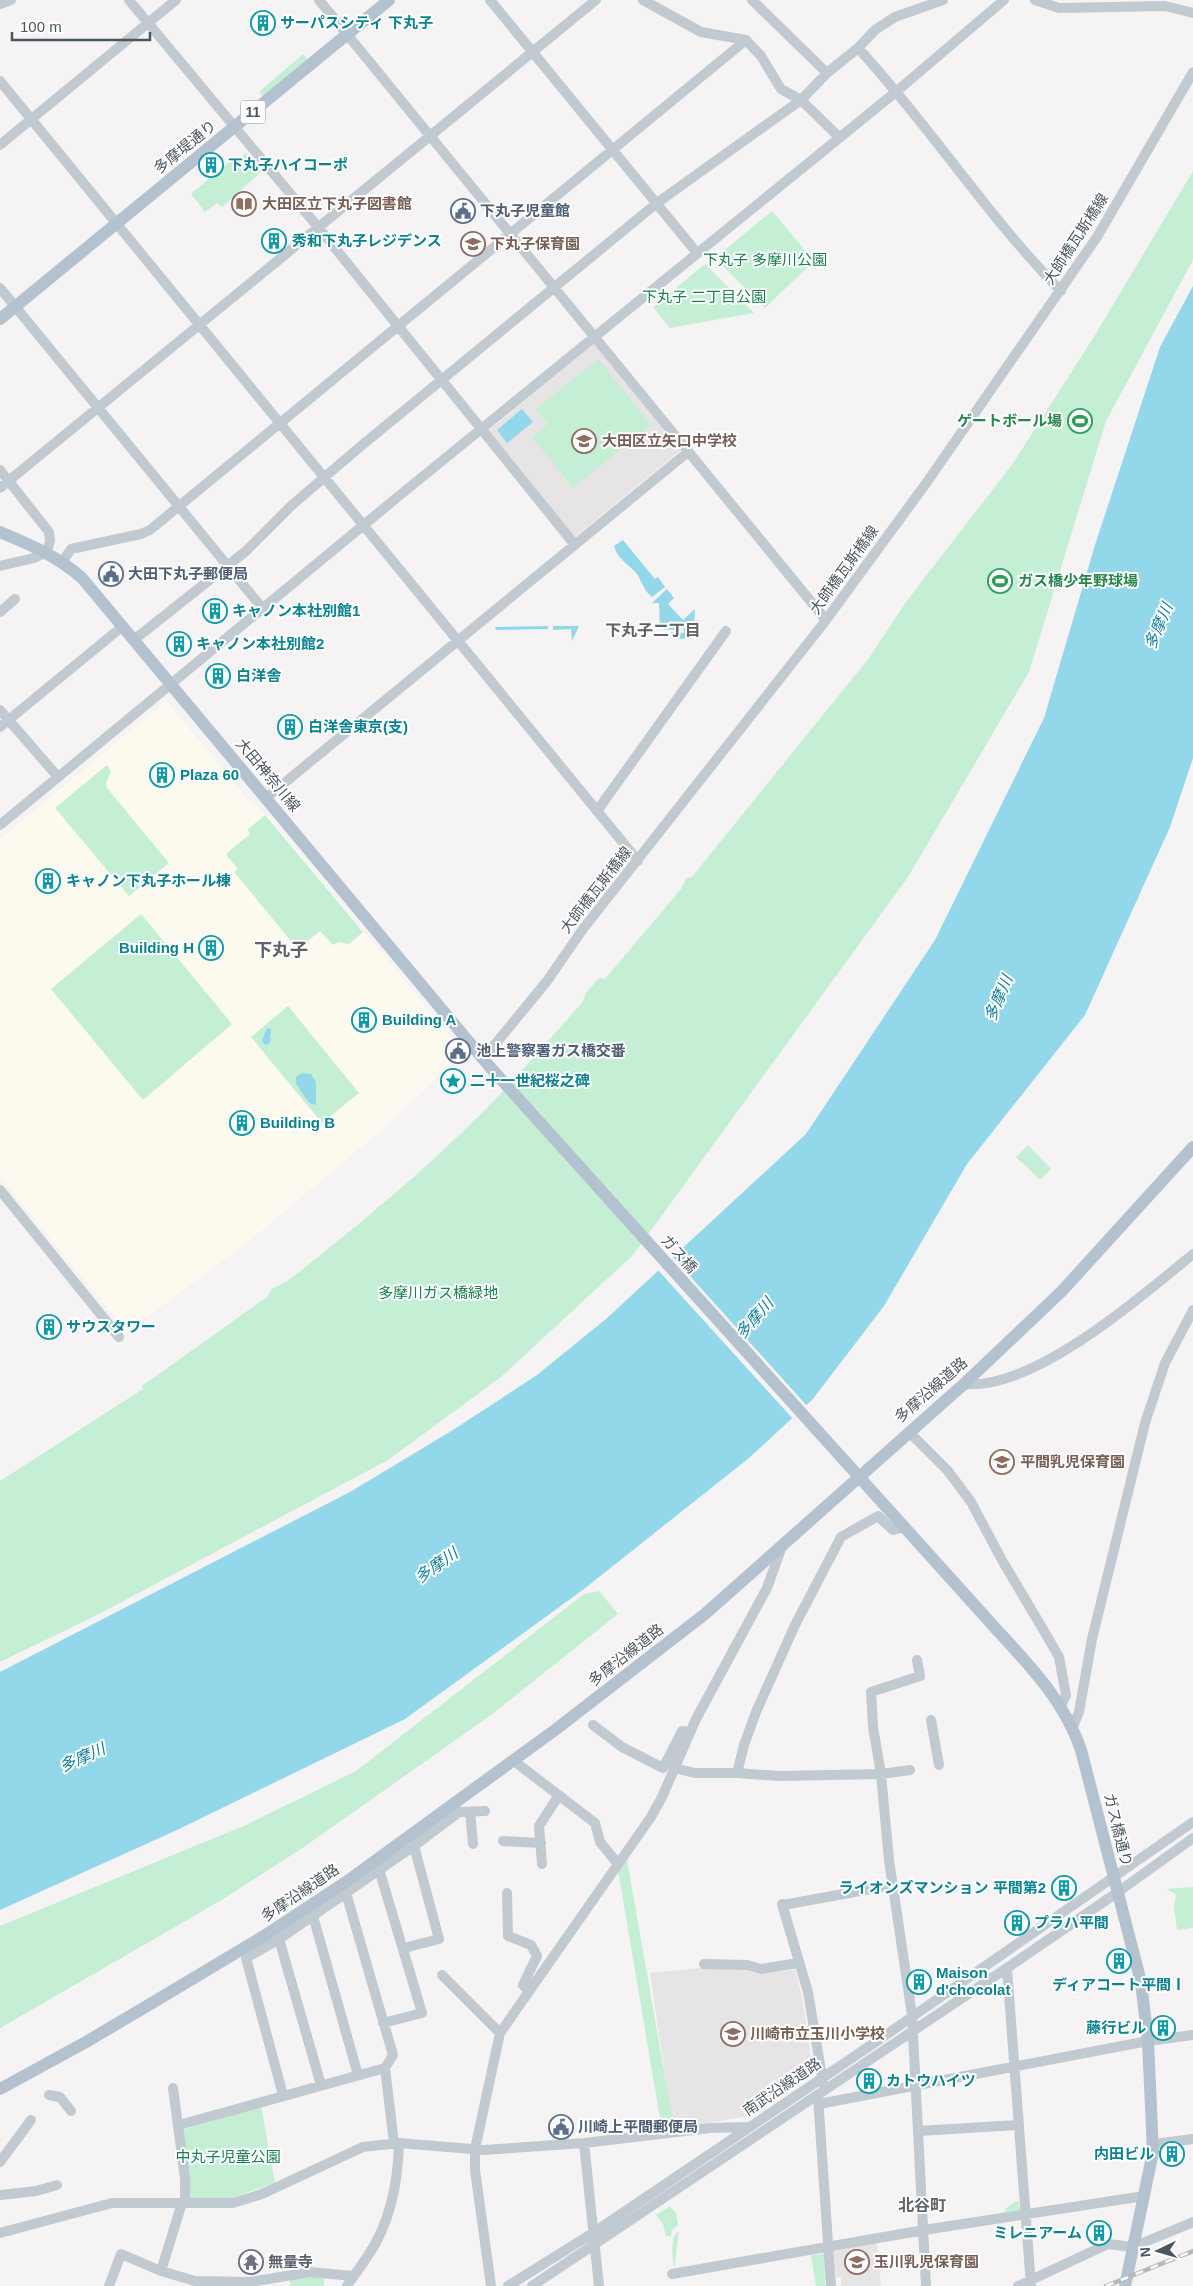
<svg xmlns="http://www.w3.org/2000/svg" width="1193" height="2286" font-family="Helvetica,'Noto Sans JP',sans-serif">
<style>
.commercial{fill:#fcf9ef}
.education{fill:#e6e4e5}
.green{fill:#c4efd5}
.water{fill:#93d8ea}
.pier{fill:#f5f3f3}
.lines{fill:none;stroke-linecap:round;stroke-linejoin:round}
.minor{stroke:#c1cad1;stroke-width:10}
.major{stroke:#b4c2d0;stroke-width:12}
.rail-casing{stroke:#b5b8bc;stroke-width:4.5}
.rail{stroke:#fff;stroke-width:2.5;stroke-dasharray:8;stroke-linecap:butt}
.labels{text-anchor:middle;stroke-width:4;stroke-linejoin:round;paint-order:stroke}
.shield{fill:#fff;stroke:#818990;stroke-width:1}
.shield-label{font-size:14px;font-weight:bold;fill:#4b5660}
.culture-label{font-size:15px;font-weight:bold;fill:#0d838f;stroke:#fff;text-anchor:start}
.street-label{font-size:15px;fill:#4b5660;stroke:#fff}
.education-label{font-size:15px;font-weight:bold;fill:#785e54;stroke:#fff;text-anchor:start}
.service-label{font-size:15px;font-weight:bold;fill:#4e5e75;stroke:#fff;text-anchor:start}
.park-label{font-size:15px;fill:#1b814e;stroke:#fff}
.leisure-label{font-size:15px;font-weight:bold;fill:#27864d;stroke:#fff;text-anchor:end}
.worship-label{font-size:15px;font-weight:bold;fill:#5b616d;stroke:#fff;text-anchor:start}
.water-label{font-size:16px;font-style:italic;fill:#11809c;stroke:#fff}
.neighbourhood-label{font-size:16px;font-weight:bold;fill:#5f6367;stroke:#fff}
.quarter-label{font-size:18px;font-weight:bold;fill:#5f6367;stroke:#fff}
</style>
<rect width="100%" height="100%" fill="#f5f3f3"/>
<path class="commercial" d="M166,701L247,799L270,818L457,1044L449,1051L456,1060L378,1133L244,1245L127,1332L0,1177V839Z"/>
<path class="education" d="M594,344L681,450L574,538L487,432Z
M700,1968L742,1969L758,1974L795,1970L802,1997L813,2071L749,2116L673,2129L650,1973Z
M877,2242L881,2286H841V2277H836L834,2251Z"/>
<path class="green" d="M303,54L311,64L266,101L259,92Z
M246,153L261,172L222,207L217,203L205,212L191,194L233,159L236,162Z
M1193,171V260L1106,421L1029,672L908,877L633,1255L501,1377L388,1460L97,1615L0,1662V1481L143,1389L142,1386L267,1297L272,1289L289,1280C356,1227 422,1173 482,1113C517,1078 549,1039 582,1003L586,993L599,978L605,979L681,889L687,877L691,878L869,658L906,602L1014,462L1095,335Z
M772,211L814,261L765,308L715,258Z
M705,264L754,313L670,328L653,307Z
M598,359L651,425L573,488L532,437L548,424L536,409Z
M107,765L111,771L106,783L107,788L169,863L129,896L55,808Z
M265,815L363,932L349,944L338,942L333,945L320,931L300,947H296L234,872L238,869L227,856V853L250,834L247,830Z
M141,914L232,1024L143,1100L51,989Z
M288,1006L359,1093L322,1123L251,1037Z
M1028,1145L1051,1169L1040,1180L1016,1157Z
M599,1591L618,1614L491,1715L304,1847L220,1901L0,2028V1926L246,1825L356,1771L584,1594Z
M627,1860L674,2128L662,2130L618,1870Z
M1193,1887V1928L1177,1930L1174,1907L1176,1894L1166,1889Z
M261,2106L275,2183L228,2199H188L183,2130Z
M1018,2201L1021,2212L1006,2214L1005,2209L1014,2202Z
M670,2206L676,2213L678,2225L672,2230L671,2236H666L663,2224L656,2215Z
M679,2231L674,2271C674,2259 668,2238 679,2231Z
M824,2254L825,2286H816L811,2255Z
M305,2275L324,2277V2286H290V2280Z"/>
<path class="water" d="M1193,286V758L1170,827L1085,1015L967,1164L884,1306L812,1400L749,1458L584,1589L405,1719L177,1830L0,1910V1672L350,1492L453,1430L537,1375L606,1319L806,1134L935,940L1044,718L1095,545L1160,347Z
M522,409L533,422L507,443L497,430Z
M623,540L655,579L658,577L665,587L652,597C644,591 642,582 637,574C629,564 618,560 614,546Z
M667,589L674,598L668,604L683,620L695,609L694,628L690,629L689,635L683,639L675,638L671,632L684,633L683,625L677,626L675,630L660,629L659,603H652Z
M548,626V629L496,630L495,627Z
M553,626H579L572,641L571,629L553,630Z
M267,1028L271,1029L270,1043L265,1045L262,1040Z
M302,1073L311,1074L316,1082V1105L309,1103L296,1084V1077Z"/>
<path class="pier" d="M671,1255L808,1407L794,1420L657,1269Z"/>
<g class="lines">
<path class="minor" d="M129,0L318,227L575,545
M319,0L826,620
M490,0L697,253
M643,0L701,32L746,40L761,56L781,89L801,100L839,137
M752,0L827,73
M1035,0L1059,8L1165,6L1193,13
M0,4L11,0
M858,48C930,126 987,216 1061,291
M0,81L638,861
M0,145L176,0
M0,288L263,609
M0,470L49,532L50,541L47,552L34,558L0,566
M0,488L596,0
M63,561L71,549L141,534L150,530L746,40
M0,612L15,599
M135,639L246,551L292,505L361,446L657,203L801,100L827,73L858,48L875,30L895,17L943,0
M0,710L58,777
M0,727L123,626
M266,798L688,452
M597,811L726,631
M0,825L400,495L897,91L1004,0
M483,1059L547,981L583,929L823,624L927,482L1097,237L1193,72
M0,1190L119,1337
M964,1384C1033,1391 1141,1297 1193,1254
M909,1432L948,1471L971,1502L1003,1562L1044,1631L1059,1657L1066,1695L1061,1706
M917,1660L920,1676L871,1692L873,1727L881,1774L889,1860L912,2015L926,2286
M931,1720L939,1765
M593,1725L622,1747L663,1768L682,1731L689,1732
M1073,1727L1079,1712L1092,1639L1145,1423L1165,1363L1193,1310
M514,1761L595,1823L600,1842L618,1864
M674,1768L695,1773H737L779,1776L881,1774L910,1770
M737,1773L744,1745L756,1712L795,1625L841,1537L878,1516L893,1530L905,1527
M470,1812L473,1844
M503,1841L541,1843
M414,1846L459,1812L485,1811
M542,1864L539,1826L559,1795
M378,1866L422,2013L383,2023
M346,1893L393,2055L385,2068L394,2143
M507,1893L508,1936L531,1945L537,1956L523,1985L528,1990
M782,1904L808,1992L823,2083
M783,1905L893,1885
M313,1916L358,2075
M279,1939L321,2085
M704,1964L747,1965L761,1969L798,1963
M1007,1968L1031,2286
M442,1975L500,2033
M173,2088L185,2178V2203
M49,2095L60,2097L71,2111
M283,2095L246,1958L278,1940L414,1846L439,1939L404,1948
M818,2097L831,2286
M819,2104L1148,2041L1193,2035
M179,2125L385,2068
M918,2131L1019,2125
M584,2143L599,2286
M1154,2144L1193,2139
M0,2162L31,2120
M0,2195L36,2191L57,2185
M0,2233L112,2203H233L262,2194L363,2147L399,2143L484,2150L584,2143L710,2128L750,2127
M161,2271L182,2203
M672,2274L924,2230L1144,2196
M109,2286L121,2254L161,2271L195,2281L250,2282L310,2272L353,2276
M347,2286C354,2275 362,2265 369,2254C391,2221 398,2182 399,2143
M491,2286L475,2170V2149L500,2033L651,1817L662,1797L696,1719L767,1588L781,1549
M508,2286L593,2233L880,2039L1193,1822
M532,2286L1007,1968L1118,1892L1193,1838
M1018,2286L1108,2244L1133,2247L1193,2222"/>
<path class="major" d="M0,319L389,0
M0,532C31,545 57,556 82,578L489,1066L997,1630C1031,1667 1065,1702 1081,1750L1141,1982L1148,2041L1153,2152L1125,2286
M0,2089L86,2042L152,2003L264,1936L346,1882L555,1730L705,1614L964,1384L1062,1291L1193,1147"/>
<defs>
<path id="rail" d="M1106,2286L1193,2251"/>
</defs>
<use href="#rail" class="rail-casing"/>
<use href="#rail" class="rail"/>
</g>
<defs>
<symbol id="building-ring" viewBox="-11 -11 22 22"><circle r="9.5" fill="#fff" stroke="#0f9aa8" stroke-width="1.5"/><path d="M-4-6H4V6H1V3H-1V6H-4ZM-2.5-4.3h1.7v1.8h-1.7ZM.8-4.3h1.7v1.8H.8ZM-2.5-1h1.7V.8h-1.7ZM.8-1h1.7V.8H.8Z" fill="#0f9aa8"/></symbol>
<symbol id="library-ring" viewBox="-11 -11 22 22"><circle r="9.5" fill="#fff" stroke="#8d6e63" stroke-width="1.5"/><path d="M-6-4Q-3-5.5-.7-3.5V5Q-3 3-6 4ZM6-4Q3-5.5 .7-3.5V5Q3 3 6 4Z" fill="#8d6e63"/></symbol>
<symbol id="civic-ring" viewBox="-11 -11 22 22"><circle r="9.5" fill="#fff" stroke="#5c6f8a" stroke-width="1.5"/><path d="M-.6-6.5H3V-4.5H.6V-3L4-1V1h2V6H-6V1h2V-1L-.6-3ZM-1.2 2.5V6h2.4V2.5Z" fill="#5c6f8a"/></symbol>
<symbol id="school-ring" viewBox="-11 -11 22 22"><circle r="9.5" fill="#fff" stroke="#8d6e63" stroke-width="1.5"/><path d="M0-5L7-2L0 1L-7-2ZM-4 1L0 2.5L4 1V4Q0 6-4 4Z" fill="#8d6e63"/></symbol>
<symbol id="stadium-ring" viewBox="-11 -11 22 22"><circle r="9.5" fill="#fff" stroke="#2e9e5b" stroke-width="1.5"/><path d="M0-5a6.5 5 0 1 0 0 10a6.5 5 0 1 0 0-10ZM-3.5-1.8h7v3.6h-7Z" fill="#2e9e5b"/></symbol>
<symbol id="sight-ring" viewBox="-11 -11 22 22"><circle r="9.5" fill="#fff" stroke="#0f9aa8" stroke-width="1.5"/><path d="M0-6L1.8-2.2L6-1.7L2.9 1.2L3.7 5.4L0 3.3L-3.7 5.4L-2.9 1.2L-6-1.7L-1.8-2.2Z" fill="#0f9aa8"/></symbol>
<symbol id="temple-ring" viewBox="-11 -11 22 22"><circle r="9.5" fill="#fff" stroke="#6b7280" stroke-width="1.5"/><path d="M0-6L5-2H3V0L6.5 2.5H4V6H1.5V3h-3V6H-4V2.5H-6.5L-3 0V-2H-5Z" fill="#6b7280"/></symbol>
</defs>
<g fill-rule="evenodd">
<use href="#building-ring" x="249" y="9" width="28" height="28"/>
<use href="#building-ring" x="197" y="151" width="28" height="28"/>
<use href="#library-ring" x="230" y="190" width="28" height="28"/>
<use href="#civic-ring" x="449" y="197" width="28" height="28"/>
<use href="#building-ring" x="260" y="227" width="28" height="28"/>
<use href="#school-ring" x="459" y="230" width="28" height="28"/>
<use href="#stadium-ring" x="1066" y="407" width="28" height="28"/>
<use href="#school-ring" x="570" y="427" width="28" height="28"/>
<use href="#civic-ring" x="97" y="560" width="28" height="28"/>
<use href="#stadium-ring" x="986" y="567" width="28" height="28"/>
<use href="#building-ring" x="201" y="597" width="28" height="28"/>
<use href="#building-ring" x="165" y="630" width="28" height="28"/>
<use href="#building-ring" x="204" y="662" width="28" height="28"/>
<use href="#building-ring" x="276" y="713" width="28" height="28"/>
<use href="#building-ring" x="148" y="761" width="28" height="28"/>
<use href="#building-ring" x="34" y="867" width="28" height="28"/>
<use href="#building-ring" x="197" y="934" width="28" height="28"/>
<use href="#building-ring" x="350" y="1006" width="28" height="28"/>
<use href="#civic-ring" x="444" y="1037" width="28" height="28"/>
<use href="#sight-ring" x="439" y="1067" width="28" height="28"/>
<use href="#building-ring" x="228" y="1109" width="28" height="28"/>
<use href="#building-ring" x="35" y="1313" width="28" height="28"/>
<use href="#school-ring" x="988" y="1448" width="28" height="28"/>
<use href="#building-ring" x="1050" y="1874" width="28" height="28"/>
<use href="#building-ring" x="1003" y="1909" width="28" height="28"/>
<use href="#building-ring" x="1105" y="1947" width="28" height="28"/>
<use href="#building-ring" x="905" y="1968" width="28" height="28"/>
<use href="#building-ring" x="1149" y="2014" width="28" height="28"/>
<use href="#school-ring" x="719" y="2020" width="28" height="28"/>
<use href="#building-ring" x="855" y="2067" width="28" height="28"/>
<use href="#civic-ring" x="547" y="2113" width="28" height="28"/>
<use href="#building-ring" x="1158" y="2140" width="28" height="28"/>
<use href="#building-ring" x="1085" y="2219" width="28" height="28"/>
<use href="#temple-ring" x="237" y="2248" width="28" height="28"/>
<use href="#school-ring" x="843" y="2248" width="28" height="28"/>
</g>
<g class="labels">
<rect class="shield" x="240.5" y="100.5" width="25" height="23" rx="4"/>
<g class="shield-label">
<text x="253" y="117">11</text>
</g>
<g class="culture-label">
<text x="280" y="28">サーパスシティ 下丸子</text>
<text x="228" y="170">下丸子ハイコーポ</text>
<text x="292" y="246">秀和下丸子レジデンス</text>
<text x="232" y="616">キャノン本社別館1</text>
<text x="196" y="649">キャノン本社別館2</text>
<text x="236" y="681">白洋舎</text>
<text x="308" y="732">白洋舎東京(支)</text>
<text x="180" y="780">Plaza 60</text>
<text x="66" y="886">キャノン下丸子ホール棟</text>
<text x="194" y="953" text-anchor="end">Building H</text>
<text x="382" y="1025">Building A</text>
<text x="470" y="1086">二十一世紀桜之碑</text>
<text x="260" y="1128">Building B</text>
<text x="66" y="1332">サウスタワー</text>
<text x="1046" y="1893" text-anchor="end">ライオンズマンション 平間第2</text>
<text x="1034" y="1928">プラハ平間</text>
<text x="936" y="1978">Maison<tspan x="936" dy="17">d'chocolat</tspan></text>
<text x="1119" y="1990" text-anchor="middle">ディアコート平間Ⅰ</text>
<text x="1146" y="2033" text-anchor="end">藤行ビル</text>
<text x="886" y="2086">カトウハイツ</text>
<text x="1154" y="2159" text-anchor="end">内田ビル</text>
<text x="1082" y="2238" text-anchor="end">ミレニアーム</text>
</g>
<g class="street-label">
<text transform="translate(185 147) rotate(-39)" y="5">多摩堤通り</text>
<text transform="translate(1076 239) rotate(-57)" y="5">大師橋瓦斯橋線</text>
<text transform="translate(844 570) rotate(-54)" y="5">大師橋瓦斯橋線</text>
<text transform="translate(268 775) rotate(50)" y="5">大田神奈川線</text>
<text transform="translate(596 890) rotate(-52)" y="5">大師橋瓦斯橋線</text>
<text transform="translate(679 1254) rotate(48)" y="5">ガス橋</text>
<text transform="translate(931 1390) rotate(-41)" y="5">多摩沿線道路</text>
<text transform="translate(626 1655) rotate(-38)" y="5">多摩沿線道路</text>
<text transform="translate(1118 1830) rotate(76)" y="5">ガス橋通り</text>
<text transform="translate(300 1893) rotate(-34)" y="5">多摩沿線道路</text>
<text transform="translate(782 2087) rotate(-34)" y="5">南武沿線道路</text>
</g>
<g class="education-label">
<text x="262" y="209">大田区立下丸子図書館</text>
<text x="490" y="249">下丸子保育園</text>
<text x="602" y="446">大田区立矢口中学校</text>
<text x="1020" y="1467">平間乳児保育園</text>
<text x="750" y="2039">川崎市立玉川小学校</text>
<text x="874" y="2267">玉川乳児保育園</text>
</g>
<g class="service-label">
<text x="480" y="216">下丸子児童館</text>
<text x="128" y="579">大田下丸子郵便局</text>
<text x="476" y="1056">池上警察署ガス橋交番</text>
<text x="578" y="2132">川崎上平間郵便局</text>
</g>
<g class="park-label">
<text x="765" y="265">下丸子 多摩川公園</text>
<text x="704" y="302">下丸子 二丁目公園</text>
<text x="438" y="1298">多摩川ガス橋緑地</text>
<text x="228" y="2162">中丸子児童公園</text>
</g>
<g class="leisure-label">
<text x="1062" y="426">ゲートボール場</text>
<text x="1018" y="586" text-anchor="start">ガス橋少年野球場</text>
</g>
<g class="worship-label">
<text x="268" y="2267">無量寺</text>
</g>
<g class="water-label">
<text transform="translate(1158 626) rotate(-67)" y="6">多摩川</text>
<text transform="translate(998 998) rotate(-67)" y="6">多摩川</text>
<text transform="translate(754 1318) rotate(-49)" y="6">多摩川</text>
<text transform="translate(436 1565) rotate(-35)" y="6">多摩川</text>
<text transform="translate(82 1757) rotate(-24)" y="6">多摩川</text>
</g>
<g class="neighbourhood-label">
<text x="653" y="636">下丸子二丁目</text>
<text x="922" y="2211">北谷町</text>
</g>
<g class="quarter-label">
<text x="281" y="956">下丸子</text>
</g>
</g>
<g transform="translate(1158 2251) rotate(265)" stroke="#ffffff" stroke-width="4" paint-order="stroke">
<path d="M0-4L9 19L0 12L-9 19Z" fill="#4b5660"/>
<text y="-8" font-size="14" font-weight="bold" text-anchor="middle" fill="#4b5660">N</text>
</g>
<path d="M12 32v8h138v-8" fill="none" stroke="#4b5660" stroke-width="2.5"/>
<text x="20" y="32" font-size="15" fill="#4b5660" stroke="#ffffff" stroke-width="4" paint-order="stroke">100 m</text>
</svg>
